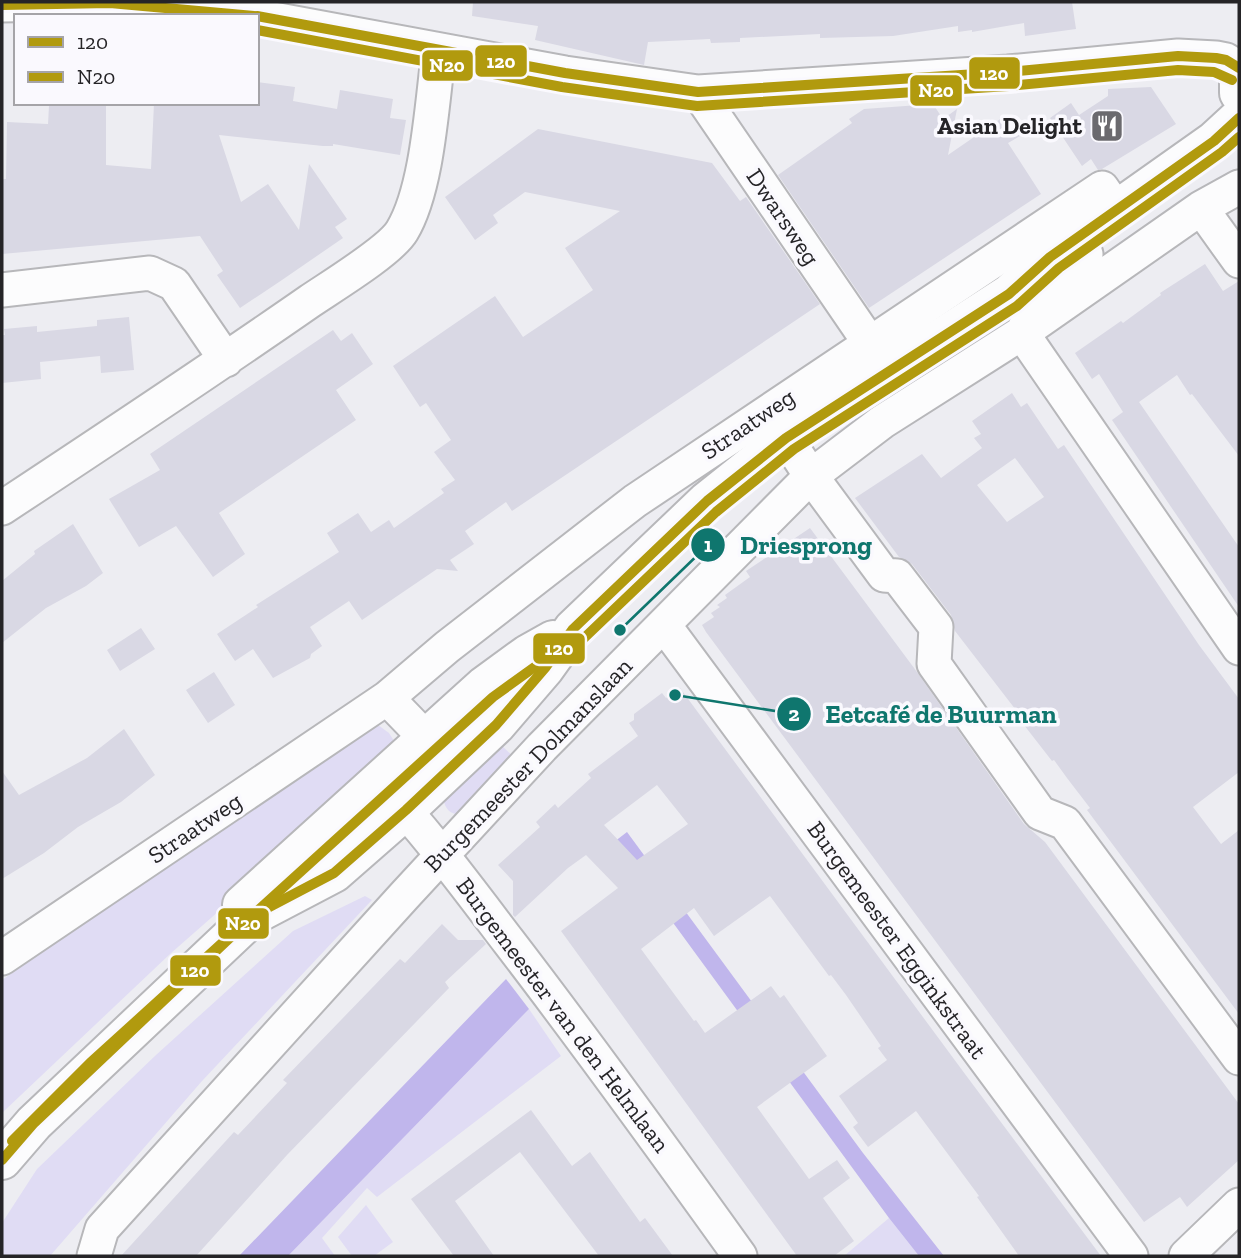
<svg xmlns="http://www.w3.org/2000/svg" width="1241" height="1258" font-family="'Zilla Slab',serif">
<style>
.green{fill:#e0dcf4}
.water{fill:#c0b6ec}
.building{fill:#d9d8e4;fill-rule:evenodd}
.lines{fill:none;stroke-linecap:round;stroke-linejoin:round}
.minor-casing{stroke:#b7b7ba;stroke-width:37}
.secondary-casing{stroke:#b7b7ba;stroke-width:42}
.minor{stroke:#fcfcfd;stroke-width:33}
.secondary{stroke:#fcfcfd;stroke-width:38}
.bus-1-casing{stroke:#faf9fe;stroke-width:16}
.bus-2-casing{stroke:#faf9fe;stroke-width:16}
.bus-1{stroke:#b19a0e;stroke-width:10}
.bus-2{stroke:#b19a0e;stroke-width:10}
.labels{text-anchor:middle;stroke-width:7;stroke-linejoin:round;paint-order:stroke}
.poi-label{font-size:24px;font-weight:bold;fill:#252427;stroke:#faf9fe;text-anchor:end}
.street-label{font-size:24px;fill:#252427;stroke:#faf9fe}
.leader{fill:none;stroke:#0f766e;stroke-width:2.5}
.callout-dot{fill:#0f766e;stroke:#faf9fe;stroke-width:2.5}
.mark-label{font-size:21px;text-anchor:middle;font-weight:bold;fill:#fff}
.callout-label{font-size:26px;text-anchor:middle;font-weight:bold;fill:#0f766e;stroke:#faf9fe;stroke-width:7;stroke-linejoin:round;paint-order:stroke}
.line-badge{stroke:#faf9fe;stroke-width:2.5}
.badge-label{font-size:19px;text-anchor:middle;font-weight:bold;fill:#fff}
</style>
<rect width="100%" height="100%" fill="#ededf2"/>
<path class="green" d="M378,725L389,733L396,744L367,781L170,954L2,1113V980L291,781L366,727Z
M500,744L517,760L462,815C452,814 447,812 444,802L450,789Z
M365,896L372,900L202,1081L50,1256H2V1223L37,1169L156,1055L293,931Z
M529,1009L561,1056L377,1197L367,1188L322,1238L335,1256H288Z
M366,1205L393,1242L374,1256H352L338,1237Z
M889,1218L919,1256H844Z"/>
<path class="water" d="M627,832L863,1153L944,1256H919L889,1218L614,842Z
M506,979L529,1009L288,1256H239Z"/>
<path class="building" d="M473,2H1072L1076,29L1025,36L1024,23L972,32V30L958,32V26L893,36L820,38V34L740,38V42L711,43L710,39L648,42L644,65L535,40L538,26L472,16Z
M257,82L295,87L293,101L337,109L340,90L393,99L390,118L406,120L400,155L333,144V146H323L219,135L241,202L268,184L299,230L309,164L347,219L335,227L343,238L282,280L240,308L217,275L223,271L200,236L2,254V179H6L7,122L48,124L49,106H53L54,103H106V165L151,169L154,103H257Z
M1151,87L1176,124L1102,169L1098,170L1091,159L1082,166L1050,118L1071,103L1079,115L1108,96V89Z
M933,104L943,119L957,109L948,155L1006,115L1020,136L1008,143L1041,194L869,308L778,175L852,123L849,119L864,109Z
M538,129L712,163L740,201L746,197L820,304L512,511L506,502L465,531L474,544L450,560L458,571L437,569L362,620L349,601L310,627L322,646L311,654L310,658L273,678L253,649L235,661L217,634L258,607L256,605L339,552L327,533L358,513L371,532L389,520L394,528L444,493L441,489L455,480L434,452L451,440L426,403L420,407L393,366L495,296L523,337L593,290L565,248L620,211L525,192L493,215L498,223L475,240L445,197Z
M1205,264L1223,291L1239,281V456L1192,394L1190,395L1177,375L1139,402L1239,547V607L1112,420L1123,412L1099,374L1092,379L1075,353L1121,321L1123,323L1161,295L1160,293Z
M129,317L134,370L101,373L100,356L40,362L41,379L2,383V335H5L4,329L37,326V332L97,326V320Z
M333,330L341,341L352,333L373,364L336,390L356,420L219,513L245,554L213,577L176,526L139,547L109,499L160,470L150,454Z
M1012,393L1021,407L1027,403L1058,449L1064,445L1199,645L1239,699V772L1193,807L1221,844L1239,830V1014L1087,810L1090,808L1067,778L1054,760L1052,761L1024,725L1026,723L955,631L951,615L912,564L899,557L855,498L922,454L941,478L982,448L974,438L981,434L972,421ZM1015,458L1044,497L1007,522L977,485Z
M73,524L103,573L86,586L46,608L2,643V581L35,554L34,551Z
M810,528L917,672L1024,824L1045,842L1239,1104V1160L1187,1207L1180,1197L1144,1222L706,632L702,625L714,617L711,613L720,607L717,605L727,598L725,595L750,577L746,571Z
M141,628L155,649L120,671L107,650Z
M214,672L235,705L208,723L186,690Z
M680,688L965,1074L1101,1256H1019L977,1197L979,1196L916,1111L868,1147L853,1127L858,1123L839,1096L887,1060L878,1048L881,1046L846,995L831,975L829,976L770,896L714,936L694,908L641,949L694,1021L696,1020L705,1033L771,986L780,998L784,995L827,1056L757,1107L809,1179L837,1160L850,1178L823,1198L854,1241L834,1256H797L561,931L618,888L586,855L568,868L515,917L513,915V881L498,865L540,827L536,822L555,804L558,808L591,778L588,774L638,736L629,723L634,720V714L662,693L666,698ZM657,785L688,824L637,860L604,825Z
M124,729L155,775L121,802L78,827L44,853L2,879V771L19,795L87,758Z
M442,924L458,940H483L486,944L445,982L449,988L287,1155L196,1256H121L234,1132L238,1135L287,1083L283,1080L400,959L405,963Z
M531,1110L572,1166L590,1152L640,1222L645,1218L673,1256H599L520,1152L455,1201L494,1256H454L411,1199Z"/>
<g class="lines">
<defs>
<path id="minor" d="M2,5L110,3L257,16L565,73L698,92L1008,72L1178,56L1216,58L1226,60L1239,68
M698,92L869,342
M1239,187L1201,208L1022,333L1239,648
M1201,208L1239,261
M2,290L150,273L174,284L226,360
M786,438L811,476L884,575L897,576L936,627L934,664L1040,813L1065,823L1239,1058
M2,508C105,440 208,372 310,301C332,286 390,251 402,231C428,188 432,101 439,50
M664,625L1131,1256
M387,698L444,757
M378,781C426,831 467,887 509,942C588,1045 664,1150 740,1256
M2,958L387,698L447,647L635,501L1102,188L1118,211
M94,1256L102,1229L405,895L542,747L811,476L882,422L1022,333L1034,310L1081,274L1086,254
M1186,1256L1239,1205"/>
<path id="secondary" d="M1239,78V93
M242,905L484,686L528,654L553,640
M2,1160L34,1123L254,915L334,873L406,810L496,725L545,668L573,629L707,501L786,438L1009,294L1050,257L1214,141L1239,118"/>
</defs>
<use href="#minor" class="minor-casing"/>
<use href="#secondary" class="secondary-casing"/>
<use href="#minor" class="minor"/>
<use href="#secondary" class="secondary"/>
<defs>
<path id="bus-1" d="M2,5L110,3L254,16
M257,16L565,73L698,92L1008,72L1178,56L1216,58L1226,60L1239,68
M2,1160L34,1123L254,915L334,873L406,810L496,725L545,668L573,629L707,501L786,438L1009,294L1050,257L1214,141L1239,118"/>
<path id="bus-2" d="M257,30L562,87L697,106L1009,86L1178,70L1214,72L1232,80
M12,1141L90,1063L493,697L536,666L582,640L716,512L794,449L1017,306L1059,268L1222,152L1239,137"/>
</defs>
<use href="#bus-1" class="bus-1-casing"/>
<use href="#bus-2" class="bus-2-casing"/>
<use href="#bus-1" class="bus-1"/>
<use href="#bus-2" class="bus-2"/>
</g>
<defs>
<symbol id="restaurant-square" viewBox="-11 -11 22 22"><rect x="-9" y="-9" width="18" height="18" rx="4" fill="#6b6a6e" stroke="#faf9fe"/><path d="M-5-6h1v4h1v-4h1v4h1v-4h1v5L-1.5 .5V6h-2V.5L-5-1ZM5-6V6H3V1.5H1.5Q1.5-4 5-6Z" fill="#fff"/></symbol>
</defs>
<g fill-rule="evenodd">
<use href="#restaurant-square" x="1088" y="107" width="38" height="38"/>
</g>
<g class="labels">
<g class="poi-label">
<text x="1082" y="134">Asian Delight</text>
</g>
<g class="street-label">
<text transform="translate(783 217) rotate(56)" y="8">Dwarsweg</text>
<text transform="translate(748 424) rotate(-34)" y="8">Straatweg</text>
<text transform="translate(528 765) rotate(-46)" y="8">Burgemeester Dolmanslaan</text>
<text transform="translate(195 828) rotate(-34)" y="8">Straatweg</text>
<text transform="translate(897 940) rotate(54)" y="8">Burgemeester Egginkstraat</text>
<text transform="translate(563 1015) rotate(53)" y="8">Burgemeester van den Helmlaan</text>
</g>
</g>
<path class="leader" d="M620 630L708 545M675 695L794 714"/>
<g class="callout-dot">
<circle cx="620" cy="630" r="7"/>
<circle cx="675" cy="695" r="7"/>
<circle cx="708" cy="545" r="18"/>
<circle cx="794" cy="714" r="18"/>
</g>
<g class="mark-label">
<text x="708" y="552">1</text>
<text x="794" y="721">2</text>
</g>
<g class="callout-label">
<text x="806" y="554">Driesprong</text>
<text x="941" y="723">Eetcafé de Buurman</text>
</g>
<g class="line-badge">
<rect x="474" y="44" width="54" height="34" rx="7" fill="#b19a0e"/>
<rect x="421" y="49" width="53" height="33" rx="7" fill="#b19a0e"/>
<rect x="968" y="56" width="53" height="34" rx="7" fill="#b19a0e"/>
<rect x="909" y="74" width="54" height="33" rx="7" fill="#b19a0e"/>
<rect x="532" y="632" width="54" height="33" rx="7" fill="#b19a0e"/>
<rect x="217" y="907" width="53" height="33" rx="7" fill="#b19a0e"/>
<rect x="169" y="954" width="53" height="33" rx="7" fill="#b19a0e"/>
</g>
<g class="badge-label">
<text x="501" y="68">120</text>
<text x="447" y="72">N20</text>
<text x="994" y="80">120</text>
<text x="936" y="97">N20</text>
<text x="559" y="655">120</text>
<text x="243" y="930">N20</text>
<text x="195" y="977">120</text>
</g>
<rect width="1241" height="1258" fill="none" stroke="#252427" stroke-width="7"/>
<rect x="14" y="14" width="245" height="91" fill="#faf9fe" stroke="#a5a4a8" stroke-width="2"/>
<rect x="28" y="37" width="35" height="10" fill="#b19a0e" stroke="#a5a4a8" stroke-width="2"/>
<text x="77" y="49" font-size="21" fill="#252427">120</text>
<rect x="28" y="72" width="35" height="10" fill="#b19a0e" stroke="#a5a4a8" stroke-width="2"/>
<text x="77" y="84" font-size="21" fill="#252427">N20</text>
</svg>
